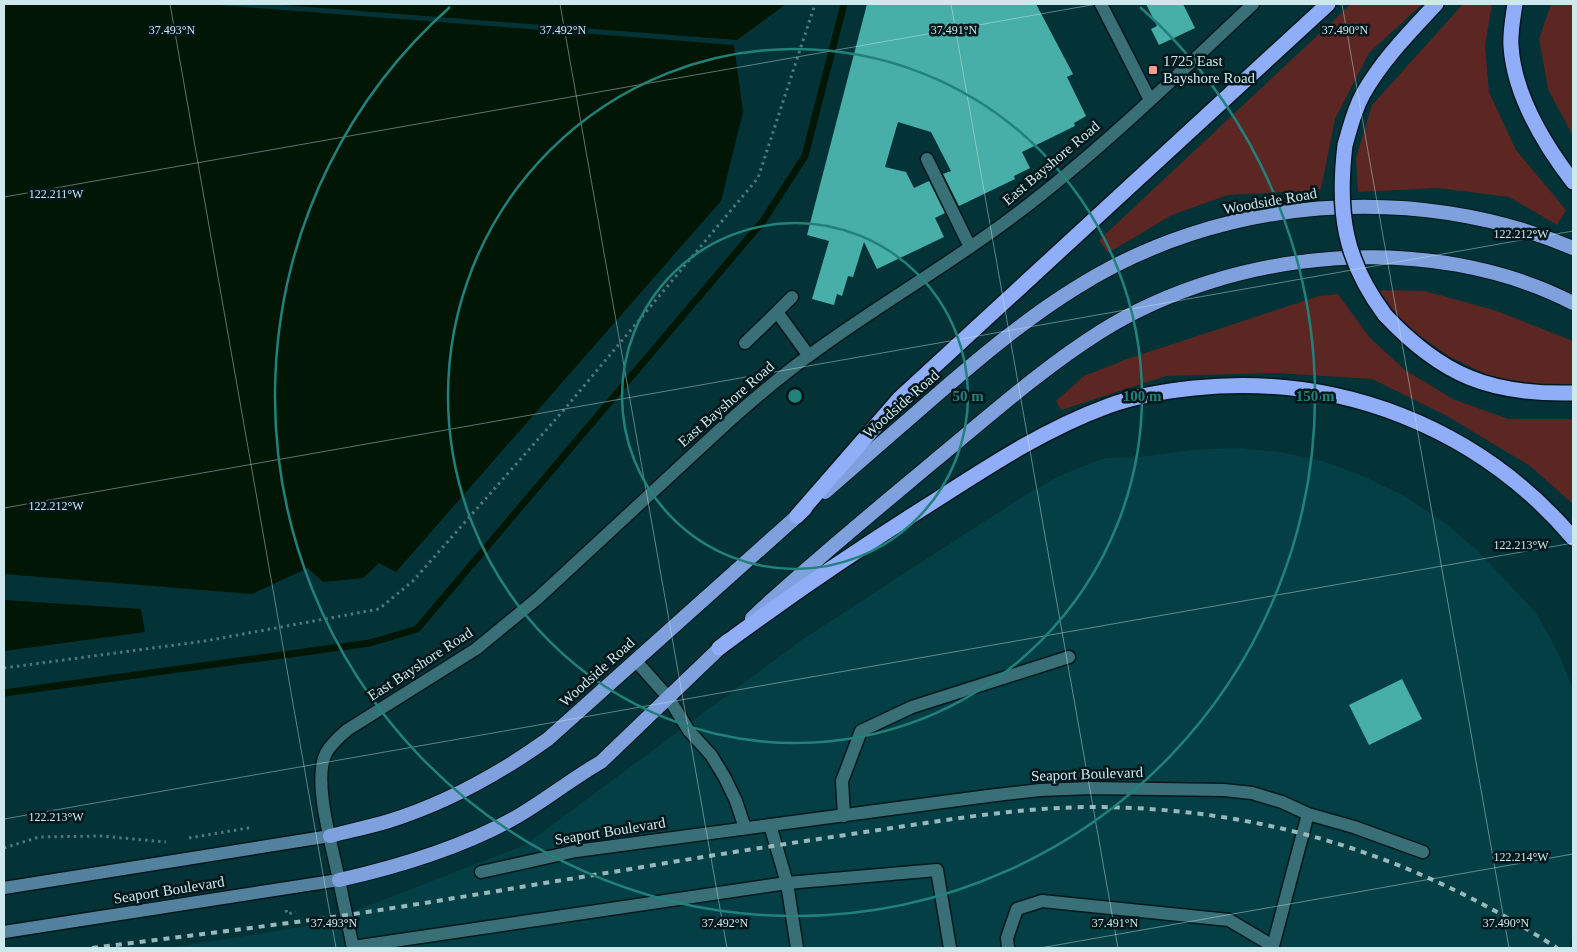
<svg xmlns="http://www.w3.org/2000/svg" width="1577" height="952" font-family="'Times New Roman',serif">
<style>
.built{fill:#043f45}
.green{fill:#5c2722}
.water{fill:#011604}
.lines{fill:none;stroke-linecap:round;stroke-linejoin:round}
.stream{stroke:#011604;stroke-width:7}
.building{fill:#47afa7}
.service-casing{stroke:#00181c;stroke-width:15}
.minor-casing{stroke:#00181c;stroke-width:15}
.tertiary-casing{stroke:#00181c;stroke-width:15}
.secondary-casing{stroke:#00181c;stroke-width:15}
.trunk-casing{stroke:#00181c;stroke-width:16}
.motorway-casing{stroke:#00181c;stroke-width:18}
.path{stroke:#4f777b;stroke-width:3;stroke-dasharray:2.5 4;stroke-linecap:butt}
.service{stroke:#397078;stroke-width:12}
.minor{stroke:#397078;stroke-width:12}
.tertiary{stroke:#397078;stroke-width:12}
.secondary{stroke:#53829e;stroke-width:12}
.trunk{stroke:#7ea1de;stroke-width:14}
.motorway{stroke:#90adf8;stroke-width:15}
.rail{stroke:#97b8bc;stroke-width:4;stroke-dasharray:6 6;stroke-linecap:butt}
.motorway-bridge-casing{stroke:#00181c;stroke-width:18;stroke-linecap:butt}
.motorway-bridge{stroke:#90adf8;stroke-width:15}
.ticks{fill:none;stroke:#cde9ed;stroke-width:1;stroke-opacity:0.45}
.ring{fill:none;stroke:#22827b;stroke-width:2.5}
.poi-dot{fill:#f59c91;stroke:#02171b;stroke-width:2}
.labels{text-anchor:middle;stroke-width:5;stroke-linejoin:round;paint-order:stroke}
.poi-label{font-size:15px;fill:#cde9ed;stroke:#02171b;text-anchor:start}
.street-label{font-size:15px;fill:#cde9ed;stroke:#02171b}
.ticks-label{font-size:12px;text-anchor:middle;fill:#cde9ed;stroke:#02171b;stroke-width:5;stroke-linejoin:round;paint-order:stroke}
.centre{fill:#22827b;stroke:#02171b;stroke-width:2.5}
.ring-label{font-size:15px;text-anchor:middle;font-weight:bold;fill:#22827b;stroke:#02171b;stroke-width:5;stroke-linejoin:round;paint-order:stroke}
</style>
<rect width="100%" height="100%" fill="#033237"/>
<path class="built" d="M1234,448L1281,452L1323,461L1363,476L1404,496L1445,523L1477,550L1536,613L1559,654L1573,690V930L1569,948H167L321,924L525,845L803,639L1022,497L1059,476L1104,458L1140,457L1192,450Z"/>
<path class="green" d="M1351,4H1422L1369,53L1335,119L1321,189L1306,191L1228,195L1172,215L1108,253L1099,240Z
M1463,4H1492L1485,46L1489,92L1516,150L1566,210L1557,225L1509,197L1438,188L1358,192L1356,158L1372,105Z
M1551,4H1573V136L1548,89L1539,39Z
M1379,290L1425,291L1494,310L1573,341V385L1546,386L1504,383L1450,357L1403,324Z
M1338,294L1370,338L1405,370L1453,399L1508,419H1573V504L1530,466L1447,416L1372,379L1276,373L1166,376L1061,410L1056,401L1084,376L1127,359L1319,296Z"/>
<path class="water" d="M4,4H206L734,45L743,112L721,201L396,572L379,563L363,578L323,582L308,568L252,594L4,574Z
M270,4H786L737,40Z
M4,600L141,609L145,632L4,651Z"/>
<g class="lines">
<path class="stream" d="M4,693L370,643L417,629L763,221L805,156L844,4"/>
</g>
<path class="building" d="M867,4H1036L1073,74L1067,77L1086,116L1074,123L1075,126L1022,152L1030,168L1014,176L1015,179L959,206L943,174L951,171L931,132L898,122L885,167L906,172L914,188L929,181L945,213L935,218L944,237L877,269L864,242L853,277L848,276L842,296L837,294L834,305L812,299L829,241L807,235Z
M1146,4H1183L1195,28L1159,45L1151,29L1157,26Z
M1402,679L1422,719L1369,745L1349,705Z"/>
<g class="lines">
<defs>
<path id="service" d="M1101,4L1150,100
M927,159L970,247
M777,312L792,297
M745,343L777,312L809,356
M844,816L842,781L861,731L912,707L1069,657
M770,825L787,883L797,948
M353,947L787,883L937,870L950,948
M1008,948L1007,938L1017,909L1042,901L1229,920L1273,946L1272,948"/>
<path id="minor" d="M635,660L668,697L689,731L711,755L725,778L736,801L745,828
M481,872L576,851L988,796L1040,790L1090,788L1224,790L1252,793L1282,802L1308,814L1354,827L1423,852
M339,880L353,948
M1273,946L1308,814"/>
<path id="tertiary" d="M339,880C333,849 312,781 326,753C331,744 339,737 347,730L476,649L538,598L727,423C757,396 788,370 821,347C885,301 953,262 1015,215C1100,151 1176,76 1253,4"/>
<path id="secondary" d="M4,888L330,836
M4,932L339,880"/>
<path id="trunk" d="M825,492C863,459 902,425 940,392C983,355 1026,319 1074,289C1220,196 1414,181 1573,248
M752,618C810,564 871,514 932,463C987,418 1040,370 1100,332C1234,248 1431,230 1573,303
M330,836C349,831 369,827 389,821C447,803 499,774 548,739L805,509
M339,880C401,866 464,847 518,816C547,799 573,778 601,762L727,641"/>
<path id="motorway" d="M1515,4C1513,18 1510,32 1511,46C1514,95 1544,144 1573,182
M1345,145C1350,128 1354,110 1363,94C1382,60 1410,32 1436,4
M1385,315C1442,376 1491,395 1573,393
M797,516L900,398L1328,4
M719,648C789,596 860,548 933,502C989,466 1045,429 1108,406C1135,396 1165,391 1194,388C1339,373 1478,427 1573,538"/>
</defs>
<use href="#service" class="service-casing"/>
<use href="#minor" class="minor-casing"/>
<use href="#tertiary" class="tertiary-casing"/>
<use href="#secondary" class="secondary-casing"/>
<use href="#trunk" class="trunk-casing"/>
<use href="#motorway" class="motorway-casing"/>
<path class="path" d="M4,668L205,641L379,609L413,581L563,411L758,178L815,4
M189,838L248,828L252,829
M4,848L39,837L101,836L166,842
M286,910L287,914L296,912"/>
<use href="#service" class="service"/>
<use href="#minor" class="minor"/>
<use href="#tertiary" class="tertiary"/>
<use href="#secondary" class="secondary"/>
<use href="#trunk" class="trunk"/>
<use href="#motorway" class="motorway"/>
<path class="rail" d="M92,948C177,937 262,927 347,915C442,901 536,884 631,869C718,854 805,841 892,828C959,818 1027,807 1095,807C1265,808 1415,856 1557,948"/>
<defs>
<path id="motorway-bridge" d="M1345,145C1337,212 1344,260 1385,315"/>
</defs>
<use href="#motorway-bridge" class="motorway-bridge-casing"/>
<use href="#motorway-bridge" class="motorway-bridge"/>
</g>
<path class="ticks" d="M170,4L336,948M560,4L727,948M951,4L1118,948M1342,4L1509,948M4,197L1097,4M4,508L1573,231M4,819L1573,543M1040,948L1573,854"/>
<g class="ring">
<circle cx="795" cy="396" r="173"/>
<circle cx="795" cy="396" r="347"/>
<path d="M1140 7A520 520 0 1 1 450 7"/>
</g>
<rect class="poi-dot" x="1148" y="65" width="10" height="10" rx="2.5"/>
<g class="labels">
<g class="poi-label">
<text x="1163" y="66">1725 East<tspan x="1163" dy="17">Bayshore Road</tspan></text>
</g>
<g class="street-label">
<text transform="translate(1051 163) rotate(-40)" y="5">East Bayshore Road</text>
<text transform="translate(1270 201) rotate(-10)" y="5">Woodside Road</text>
<text transform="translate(726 404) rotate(-41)" y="5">East Bayshore Road</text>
<text transform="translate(901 404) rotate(-41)" y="5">Woodside Road</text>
<text transform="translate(420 664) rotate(-33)" y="5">East Bayshore Road</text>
<text transform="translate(597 672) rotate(-42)" y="5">Woodside Road</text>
<text transform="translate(1087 774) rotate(-2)" y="5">Seaport Boulevard</text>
<text transform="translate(610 831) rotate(-9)" y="5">Seaport Boulevard</text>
<text transform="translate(169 890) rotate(-9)" y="5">Seaport Boulevard</text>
</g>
</g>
<g class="ticks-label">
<text x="172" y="34">37.493°N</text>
<text x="563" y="34">37.492°N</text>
<text x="954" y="34">37.491°N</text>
<text x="1345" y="34">37.490°N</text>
<text x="56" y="198">122.211°W</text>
<text x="1521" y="238">122.212°W</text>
<text x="56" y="510">122.212°W</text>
<text x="1521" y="549">122.213°W</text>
<text x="56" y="821">122.213°W</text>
<text x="1521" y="861">122.214°W</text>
<text x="334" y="927">37.493°N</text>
<text x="725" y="927">37.492°N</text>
<text x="1115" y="927">37.491°N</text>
<text x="1506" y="927">37.490°N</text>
</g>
<circle cx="795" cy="396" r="8" class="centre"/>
<g class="ring-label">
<text x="968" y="401">50 m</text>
<text x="1142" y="401">100 m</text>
<text x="1315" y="401">150 m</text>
</g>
<rect width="1577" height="952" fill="none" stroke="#cde9ed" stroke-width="10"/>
</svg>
